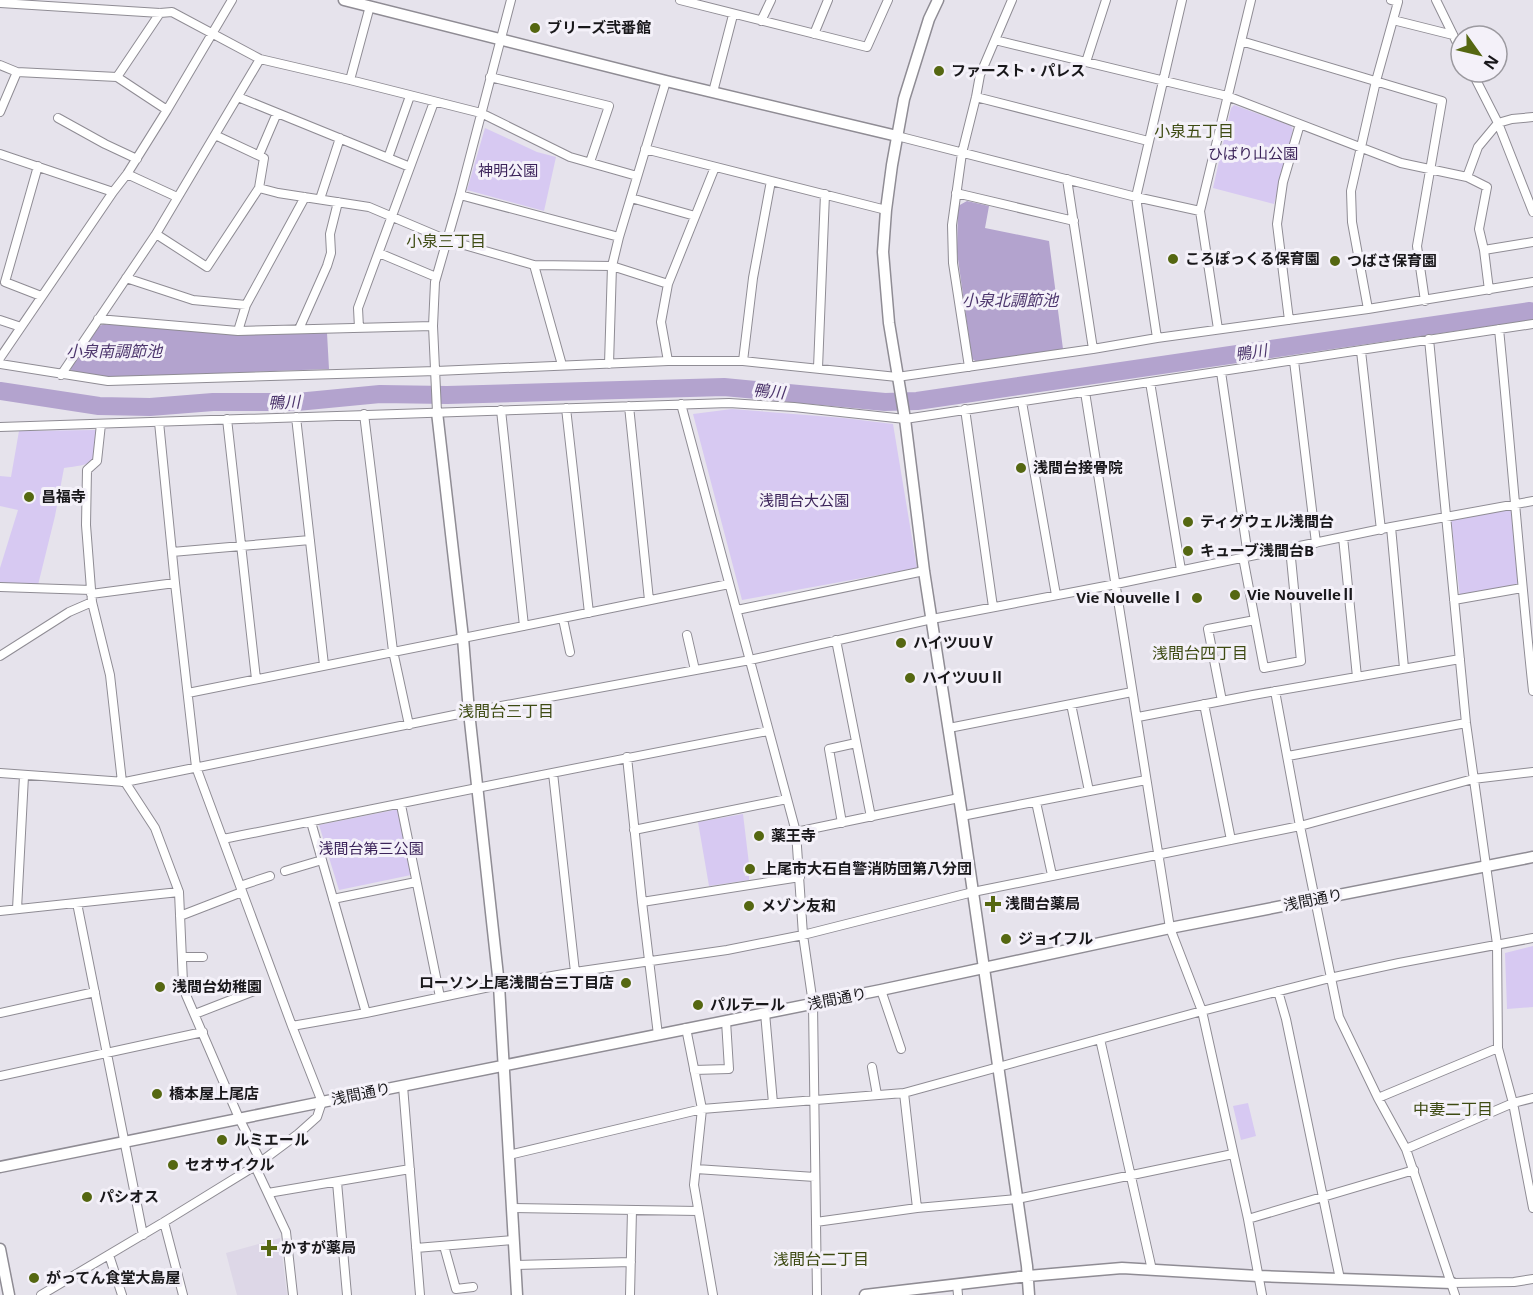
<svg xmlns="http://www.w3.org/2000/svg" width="1533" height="1295" font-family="'Open Sans','Noto Sans JP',sans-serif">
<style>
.built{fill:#ddd7e7}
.green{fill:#d7c9f2}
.water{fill:#b3a3ce}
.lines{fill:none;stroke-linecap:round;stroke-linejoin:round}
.stream{stroke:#b3a3ce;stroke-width:3}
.river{stroke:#b3a3ce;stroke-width:18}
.street-casing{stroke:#8f8c94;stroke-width:10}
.secondary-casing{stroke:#8f8c94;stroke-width:13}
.street{stroke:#fff;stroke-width:8}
.secondary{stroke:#fff;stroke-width:10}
.poi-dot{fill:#556711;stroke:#f4f1f9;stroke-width:2}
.labels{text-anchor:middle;stroke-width:6;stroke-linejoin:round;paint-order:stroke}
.poi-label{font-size:15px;font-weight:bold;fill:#19181b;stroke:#f4f1f9;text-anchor:start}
.park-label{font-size:15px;fill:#3c245a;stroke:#f4f1f9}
.street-label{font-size:15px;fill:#19181b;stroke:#f4f1f9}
.neighbourhood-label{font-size:16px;fill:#3e4b13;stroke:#f4f1f9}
.water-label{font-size:16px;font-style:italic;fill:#4c356c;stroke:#f4f1f9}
</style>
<rect width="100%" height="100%" fill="#e6e3ec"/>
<path class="built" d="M280,1238L287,1295H237L226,1253Z"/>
<path class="green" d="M1234,105L1291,126L1293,130L1274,204L1213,188L1231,108Z
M485,128L537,152L556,157L544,211L467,190Z
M732,409L844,418L893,424L917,568L742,600L693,414Z
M96,430C97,463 96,464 64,468L55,516L38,585L0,583V568L18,510L0,506V476L11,477L19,431Z
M1512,509L1520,585L1460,597L1451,520Z
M399,809L411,875L339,890L319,825Z
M743,814L749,864L744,866L745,876H749V880L709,886L698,822Z
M1533,946V1007L1507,1009L1505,953Z
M1248,1103L1256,1136L1241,1140L1233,1106Z"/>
<path class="water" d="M967,201L989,206L985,228L1049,241L1063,349L979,363L972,359L957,252L958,206Z
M105,324L237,335L327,333L329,369L110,377L72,372L70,367L99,326Z"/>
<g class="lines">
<path class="stream" d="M1530,311H1533"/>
<path class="river" d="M0,391L99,406L150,407L213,402H297L380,394L447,395L724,387L885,402L917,401L1530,311"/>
<defs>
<path id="street" d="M680,0L867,47L888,0
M1436,0L1461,51
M0,3L160,13L172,12L260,59L350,80L481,113L570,157L637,176
M1393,20L1453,35
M761,21L771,0
M814,34L828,0
M995,40L1227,96L1401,163L1467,177L1487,187L1479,229L1484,250L1489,290
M1241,41L1442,101L1417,246L1425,301
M1086,62L1106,0
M0,65L17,72L117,77L167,110
M1472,72L1498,123L1533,212
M117,77L160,13
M490,77L609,106L590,162
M350,80L370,6
M713,92L733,15
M238,97L410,167
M976,97L1148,141
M0,112L17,72
M58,118L105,144L137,159
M897,136L1136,197L1200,211
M645,149L886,210
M0,154L113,192
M259,155L277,113
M388,158L410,96
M38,166L5,282L41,296
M127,174L177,197
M1467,177L1478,147L1498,123L1512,119L1533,117
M1067,179L1093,349
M259,188L278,193L369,207L447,240L534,265L612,266L668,284
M956,193L1074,221
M460,195L619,237
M631,198L695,216
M320,199L340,138
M156,234L207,267L259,188L264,158L215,135
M1484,250L1533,242
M379,253L436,277
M534,265L562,365
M126,278L193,300L246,305
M1368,309L1352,222L1351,191L1376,81L1398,2L1391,0
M98,319L238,331L433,326
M0,320L21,327
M1289,320L1277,224L1283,182L1300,124
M359,328L358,308L434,102
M299,329L327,266L331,253L330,234L338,202
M1218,329L1200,211L1251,0
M1499,329C1511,450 1520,571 1533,691
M238,331L246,305L305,197
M1157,338L1136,197L1182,0
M1429,339L1466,723L1497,944L1498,1048L1513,1103L1533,1208
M1361,351L1381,530
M0,358L113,192L127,174L167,110L232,0
M668,361L661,322L668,284L715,167
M743,361L753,278L771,181
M1294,361L1316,543
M0,364L108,381L436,371L668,361H743L897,377L1093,349L1157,338L1368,309L1533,282
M609,364L612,266L619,237L666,81
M969,367L953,263L952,225L962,153L976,97L980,75L1012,0
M818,368L825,194
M1221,372L1248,556
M61,375L156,234L260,59
M1150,382L1181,570
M1085,392L1170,928L1202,1011L1248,1219L1262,1295
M1022,402L1056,595
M681,404L796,832L803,935L813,1004L817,1295
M629,406L649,600
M566,408L589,613
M965,409L993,607
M501,410L524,626
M437,412L433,326L435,282L460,195L511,0
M364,414L393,651L409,725
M296,417L324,665
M227,419L256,679
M101,424L97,461L87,470L86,525L92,602L110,675L122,782
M0,427L729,403L794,407L905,419L1533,324
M1391,527L1404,668
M1343,537L1357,677
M172,552L310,540
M1243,557L1264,668L1301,661L1290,548
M0,587L91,590
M91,594L175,583
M1454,600L1522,588
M737,610L924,571
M563,619L570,652
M687,635L695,670
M836,640L871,817
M0,656L69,612L92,602
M1275,691L1300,826L1339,1017L1378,1098L1406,1149L1455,1295
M188,693C368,656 549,622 729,584
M1222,701L1208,629L1255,620
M1071,704L1089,791
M1204,704L1231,840
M1138,717L1253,695L1460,659
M949,728L1132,692
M1288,756L1466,723
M627,757L642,902L658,1035
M0,773L125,782L469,712L750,660L932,619L1116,584L1391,527L1533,501
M553,773L575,972
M125,782L155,828L179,892L183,983L186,995L239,1118L261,1162
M1036,802L1052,875
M401,805L440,997
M962,816L1146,780
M311,822L366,1013
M842,823L829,749L856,743
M634,830L787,799
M796,832L959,798
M223,839C405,803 586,765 768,731
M285,871L322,860
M240,886L270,876
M333,899L416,882
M642,902L800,877
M77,903L143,1235
M17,909L24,776
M0,911L179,892
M180,916L242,892
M182,957H203
M881,990L901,1049
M1278,991L1286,1019L1340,1279
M0,1013L95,992
M765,1013L773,1103
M195,1014L254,991
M292,1026L366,1013L499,985L575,972L727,950L803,935L973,892L1300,826L1473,779L1533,772
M686,1028L702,1109L694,1185L713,1295
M1100,1039L1152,1270
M872,1067L877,1095
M694,1070L729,1069L726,1021
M0,1076L203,1032
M403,1086L420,1295
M904,1093L917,1208
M1378,1098L1498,1048
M1406,1149L1513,1103L1533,1098
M509,1155L702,1109L904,1093L1202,1011L1330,978L1399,963L1533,938
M255,1166L286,1232L293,1295
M696,1169L815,1177
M337,1182L347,1295
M268,1193L410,1169
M513,1208L698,1211
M1248,1219L1414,1170
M164,1222L183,1295
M816,1222L917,1208L1017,1199L1233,1154
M444,1246L456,1289L473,1287
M416,1248L514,1240
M109,1255L122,1295
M516,1265L631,1262
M1452,1283L1514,1282L1533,1279
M957,1284L958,1295
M41,1295L164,1222L255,1166L298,1134L317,1117L322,1102L292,1026L196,767L175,583L159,422
M630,1295L632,1210"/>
<path id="secondary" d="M344,0L666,81L897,136
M938,0L929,19L904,99L892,165L886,210L883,252L889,323L905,419L924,571L962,816L1027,1266L1029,1295
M437,412L463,638L469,712L499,985L517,1295
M0,1167L322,1102L881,990L1170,928L1533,857
M0,1249L9,1295
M865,1295L1028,1276L1122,1268L1258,1276L1452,1283"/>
</defs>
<use href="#street" class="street-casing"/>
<use href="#secondary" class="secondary-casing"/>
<use href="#street" class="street"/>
<use href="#secondary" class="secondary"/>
</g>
<g class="poi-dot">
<circle cx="535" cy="28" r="6"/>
<circle cx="939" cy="71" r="6"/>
<circle cx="1173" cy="259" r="6"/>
<circle cx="1335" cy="261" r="6"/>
<circle cx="1021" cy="468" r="6"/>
<circle cx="29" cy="497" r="6"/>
<circle cx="1188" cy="522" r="6"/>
<circle cx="1188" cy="551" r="6"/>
<circle cx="1235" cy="595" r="6"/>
<circle cx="1197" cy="598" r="6"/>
<circle cx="901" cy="643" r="6"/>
<circle cx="910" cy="678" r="6"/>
<circle cx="759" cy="836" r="6"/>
<circle cx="750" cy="869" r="6"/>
<path d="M990 895h6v6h6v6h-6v6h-6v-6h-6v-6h6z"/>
<circle cx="749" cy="906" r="6"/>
<circle cx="1006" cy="939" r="6"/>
<circle cx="626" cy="983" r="6"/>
<circle cx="160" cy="987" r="6"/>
<circle cx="698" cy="1005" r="6"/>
<circle cx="157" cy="1094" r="6"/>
<circle cx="222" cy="1140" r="6"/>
<circle cx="173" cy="1165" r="6"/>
<circle cx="87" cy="1197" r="6"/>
<path d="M266 1239h6v6h6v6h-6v6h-6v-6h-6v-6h6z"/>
<circle cx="34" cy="1278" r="6"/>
</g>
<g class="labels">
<g class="poi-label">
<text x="547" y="33">ブリーズ弐番館</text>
<text x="951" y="76">ファースト・パレス</text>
<text x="1185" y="264">ころぽっくる保育園</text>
<text x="1347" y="266">つばさ保育園</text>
<text x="1033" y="473">浅間台接骨院</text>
<text x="41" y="502">昌福寺</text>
<text x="1200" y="527">ティグウェル浅間台</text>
<text x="1200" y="556">キューブ浅間台B</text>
<text x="1247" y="600">Vie NouvelleⅡ</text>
<text x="1185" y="603" text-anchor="end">Vie NouvelleⅠ</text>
<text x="913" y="648">ハイツUUⅤ</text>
<text x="922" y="683">ハイツUUⅡ</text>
<text x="771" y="841">薬王寺</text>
<text x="762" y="874">上尾市大石自警消防団第八分団</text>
<text x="1005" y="909">浅間台薬局</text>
<text x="761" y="911">メゾン友和</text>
<text x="1018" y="944">ジョイフル</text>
<text x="614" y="988" text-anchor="end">ローソン上尾浅間台三丁目店</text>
<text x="172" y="992">浅間台幼稚園</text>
<text x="710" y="1010">パルテール</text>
<text x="169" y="1099">橋本屋上尾店</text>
<text x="234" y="1145">ルミエール</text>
<text x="185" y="1170">セオサイクル</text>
<text x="99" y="1202">パシオス</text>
<text x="281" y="1253">かすが薬局</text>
<text x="46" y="1283">がってん食堂大島屋</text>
</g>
<g class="park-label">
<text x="1253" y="159">ひばり山公園</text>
<text x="508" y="176">神明公園</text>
<text x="804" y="506">浅間台大公園</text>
<text x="371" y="854">浅間台第三公園</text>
</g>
<g class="street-label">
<text transform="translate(1313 900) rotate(-11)" y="5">浅間通り</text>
<text transform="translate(837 999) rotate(-11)" y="5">浅間通り</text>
<text transform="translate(361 1094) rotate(-11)" y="5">浅間通り</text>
</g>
<g class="neighbourhood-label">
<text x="1194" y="137">小泉五丁目</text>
<text x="446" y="247">小泉三丁目</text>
<text x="1200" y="659">浅間台四丁目</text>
<text x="506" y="717">浅間台三丁目</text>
<text x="1453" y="1115">中妻二丁目</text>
<text x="821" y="1265">浅間台二丁目</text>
</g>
<g class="water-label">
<text x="1010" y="306">小泉北調節池</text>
<text x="114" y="357">小泉南調節池</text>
<text transform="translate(1251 352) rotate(-8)" y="6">鴨川</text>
<text transform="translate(769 391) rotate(5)" y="6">鴨川</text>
<text transform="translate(284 402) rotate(-2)" y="6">鴨川</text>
</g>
</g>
<g transform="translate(1479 54) rotate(124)"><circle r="28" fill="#f4f1f9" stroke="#9c9aa0" stroke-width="1.5"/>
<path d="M0-4.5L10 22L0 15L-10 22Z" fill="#556711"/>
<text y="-9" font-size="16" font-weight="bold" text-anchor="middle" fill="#19181b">N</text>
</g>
</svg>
